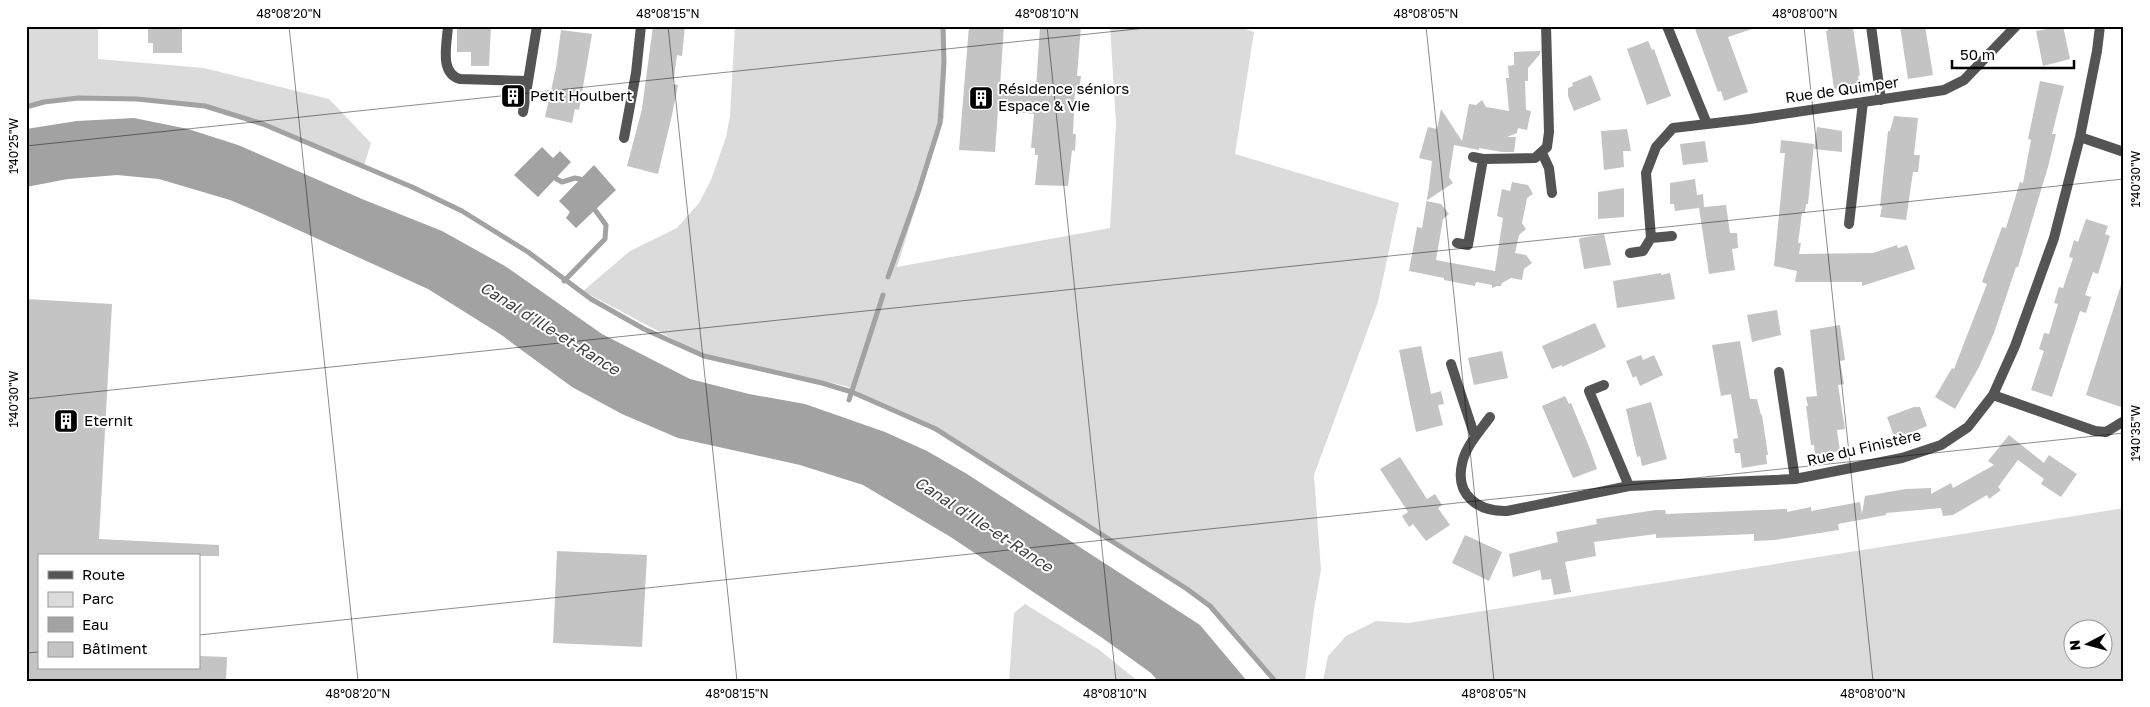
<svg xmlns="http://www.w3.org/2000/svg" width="2150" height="707" font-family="'Golos Text',sans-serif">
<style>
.green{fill:#dbdbdb;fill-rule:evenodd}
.water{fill:#a2a2a2}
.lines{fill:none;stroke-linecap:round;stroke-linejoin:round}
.stream{stroke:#a2a2a2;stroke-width:5}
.building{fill:#c4c4c4}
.pedestrian{stroke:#545454;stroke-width:10}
.minor{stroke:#545454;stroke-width:10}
.ticks{fill:none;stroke:#000;stroke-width:1;stroke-opacity:0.45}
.labels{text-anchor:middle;stroke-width:4;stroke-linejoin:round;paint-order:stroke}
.poi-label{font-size:15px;fill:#000;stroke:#fff;text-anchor:start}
.street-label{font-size:15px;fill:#000;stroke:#fff}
.water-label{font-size:16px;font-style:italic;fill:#434343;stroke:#fff}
.neatline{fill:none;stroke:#000;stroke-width:2}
.ticks-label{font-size:12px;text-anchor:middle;fill:#000}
</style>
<rect width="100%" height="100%" fill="#fff"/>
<path class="green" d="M26,26H98V59L204,68L329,99L371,143L364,166L270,125L205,104L127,98L59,101L26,108Z
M735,26H945L944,37L946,67L944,118L897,267L1110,228L1116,123L1110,26H1237L1254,32L1235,154L1399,203L1378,302L1314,475L1321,570L1314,609L1305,681H1273L1208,604L918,421L846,386L701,354L583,291L630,251L677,228L699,203L711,180L726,137L730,116Z
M2124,508V681H1323L1328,656L1346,636L1376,621L1408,623ZM2072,630H2102V660H2072Z
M1025,604L1098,649L1138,681H1009L1014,613Z"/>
<path class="water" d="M134,118L188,129L238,145L362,199L442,231L505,266L602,334L690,379L749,394L805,404L885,432L927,451L967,474L1200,625L1247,681H1158L1151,673L1101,637L949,536L863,485L800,465L678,438L622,414L572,387L500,334L428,289L263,214L230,200L159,179L117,175L68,179L26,187V129L77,121Z
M542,147L553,158L560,151L571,162L538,197L514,175Z
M594,165L616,190L576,228L566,218L570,212L559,201Z"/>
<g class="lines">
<path class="stream" d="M26,107L44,102L78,98L137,99L205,106L263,124L412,187L462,211L528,252L591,299L644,329L704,356L822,383L852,392L936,429L1187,589L1210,606L1275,681
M555,178L562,182L575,178L580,179
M888,277L919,190L940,123L944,62L943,26
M564,281L605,239L606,225L595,210
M849,400L883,295"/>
</g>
<path class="building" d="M148,26H182V53H153V43H148Z
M457,26H491L489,66H471V52H457Z
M653,26H685L682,56L677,55L673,84L678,85L672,115L658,174L627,166L642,109Z
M969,26H1004L1000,86L1036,89L1040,26H1081L1077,76H1081L1079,91H1075L1073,134H1076L1075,151L1072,150L1068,186L1035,185L1038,155H1035V148H1031L1034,114L998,110L995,152L959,150Z
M1694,26H1752V29L1728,37L1748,92L1724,101L1721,91L1718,92Z
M1827,26L1853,28L1860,75L1858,76L1860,86L1834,89L1826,31H1828Z
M1900,26H1925L1933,75L1908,79Z
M2063,26L2070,59L2043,66L2036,31Z
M561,30L592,34L579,110L575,109L572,123L545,117L556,68Z
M1648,41L1652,50L1654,49L1671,96L1647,105L1627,49Z
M1540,51V54L1528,68V81H1525L1526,110L1531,111L1527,130L1518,128L1517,133L1507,137H1516L1514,152H1502L1479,148V150L1454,145L1449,177L1453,183L1426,201L1441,204L1449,214L1443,219L1436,260L1495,271L1503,218L1497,216L1502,189L1510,191L1512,182L1528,185L1533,194L1527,198L1522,223L1526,229L1519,235L1515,253L1526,255L1532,263L1524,269L1522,280L1511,278L1502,283L1501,286H1497L1492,288V285L1476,282L1475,286L1444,280V278L1409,271L1417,227L1422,228L1429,187L1432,161L1419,158L1428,127L1437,129L1441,109L1462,141L1469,104L1476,105L1482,100L1486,107L1509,111L1506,78H1509L1508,66L1514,65V52Z
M1591,75L1601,100L1574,111L1568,96V88L1573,86L1572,83Z
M2040,81L2064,86L2052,134H2056L2048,167L2018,267H2016L1994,333L1979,367L1955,409L1935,397L1952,368L1954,369L1987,284L1982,282L2002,227L2006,228L2020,182L2023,183L2031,140L2028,139Z
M1894,116L1918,118L1914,155H1920L1918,172H1913L1906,220L1880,217L1882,207L1880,206L1888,131H1890Z
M1817,127L1842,131V152L1814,149Z
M1627,129L1631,151H1623L1624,167L1604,170L1601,131Z
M1781,140L1814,144L1808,204H1806L1805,213H1802L1798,243H1801L1799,254L1873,253L1897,245L1898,248L1907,245L1915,269L1862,286V282H1795L1797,271L1774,266L1785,153H1780Z
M1705,141L1708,162L1683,165L1680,144Z
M1695,179L1697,195L1703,194L1704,207L1726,205L1730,233H1737L1738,248L1732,249L1735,270L1709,274L1699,208L1675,211L1674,204H1670V183Z
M1624,188V217L1598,219V192Z
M2086,219L2108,226L2105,234L2110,236L2098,274L2093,272L2085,295L2091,297L2086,313L2080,311L2052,397L2031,390L2044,351L2039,349L2044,333L2049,334L2058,304L2054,303L2059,287L2063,288L2073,258L2069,257L2074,240L2078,242Z
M1604,234L1611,265L1584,269L1579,240L1580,238Z
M1661,273V275L1670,273L1675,299L1617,308L1613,281Z
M2121,285H2124V408L2086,395Z
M26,299L112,304L99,539L219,545V556H39V668H199V656L227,657L226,681H26Z
M1777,310L1781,335L1752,342L1747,315Z
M1595,323L1606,347L1562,367V365L1552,369L1542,346Z
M1840,325L1845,360L1840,361L1844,384L1838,385L1845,429L1837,430L1840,451L1815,455L1814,445H1811L1806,406H1808L1806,397L1817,396L1810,330Z
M1740,341L1750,399H1757L1761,415H1762L1768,455H1766L1767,464L1742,468L1740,453H1735L1733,439L1738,438L1731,394L1721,396L1712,345Z
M1421,346L1431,394L1441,391L1444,404L1438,405L1443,425L1416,432L1399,350Z
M1502,351L1508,378L1474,385L1468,358Z
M1641,355L1643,360L1654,355L1663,375L1640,386L1636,376L1633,378L1626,361Z
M1565,396L1569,404L1571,403L1590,449L1597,469L1573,478L1542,406Z
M1651,402L1667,459L1642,466L1640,456L1637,457L1626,409Z
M1914,407H1920L1927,426L1895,439L1887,417Z
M2009,435L2044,463L2049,455L2077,474L2061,497L2041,484L2044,479L2018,460L1998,487L2001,490L1989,499L1987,495L1953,515L1943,516L1941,508L1886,513V515L1838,524L1839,530L1775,540L1754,541V534L1656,538V534L1594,542L1596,556L1565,562L1571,592L1554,595L1551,579L1542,580L1540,570L1513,577L1509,554L1558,542L1556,532L1597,524L1596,519L1656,510H1665L1666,514L1787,509V512L1811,507V511L1860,502L1862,514L1865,496L1906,489L1931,488V494L1951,483L1953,488L1994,465L1988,461Z
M1400,457L1427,499L1435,494L1442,505L1438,508L1450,525L1426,541L1413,524L1409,527L1402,516L1408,512L1380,469Z
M1465,535L1502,552L1489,581L1452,563Z
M557,551L647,555L642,647L553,643Z"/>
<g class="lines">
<path class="pedestrian" d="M2106,432L2124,421"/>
<path class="minor" d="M448,26C447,44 439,73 460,79L528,81
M1667,26L1707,124
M1871,26L1881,100
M523,112L537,26
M2080,137L2124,152
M624,138L636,73L641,26
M1542,153L1549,168L1552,193
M1473,157L1483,159
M1849,224L1863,102
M1672,236L1651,238L1646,173L1656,147L1673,128L1750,119L1944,90L1964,80L2016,26
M1457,243L1468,245L1483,159L1535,158L1547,147L1549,132L1546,26
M1630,253L1643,251L1651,238
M1451,364L1475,437
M1779,372L1795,479
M1604,385L1589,391L1629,486
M1993,395L2095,431L2106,432
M1490,417C1480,431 1465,447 1462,464C1455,495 1478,512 1507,511L1629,486L1795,479L1902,458L1941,445L1968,427L1993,395L2015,346L2054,238L2080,137L2097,51L2100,26"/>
</g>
<path class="ticks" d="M289,26L358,681M668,26L737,681M1047,26L1116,681M1426,26L1494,681M1804,26L1873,681M26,146L1165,26M26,399L2124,179M199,635L2124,433M26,653L39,652"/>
<defs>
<symbol id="building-square" viewBox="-11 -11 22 22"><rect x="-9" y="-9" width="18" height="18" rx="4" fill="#000" stroke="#fff"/><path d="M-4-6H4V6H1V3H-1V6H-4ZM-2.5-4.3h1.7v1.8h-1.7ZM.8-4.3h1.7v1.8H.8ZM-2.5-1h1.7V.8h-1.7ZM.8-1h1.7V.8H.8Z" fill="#fff"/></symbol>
</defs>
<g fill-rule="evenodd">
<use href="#building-square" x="499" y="82" width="28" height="28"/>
<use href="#building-square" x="967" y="84" width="28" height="28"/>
<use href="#building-square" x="52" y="407" width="28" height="28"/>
</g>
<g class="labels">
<g class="poi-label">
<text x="998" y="94">Résidence séniors<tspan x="998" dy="17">Espace &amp; Vie</tspan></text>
<text x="530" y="101">Petit Houlbert</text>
<text x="84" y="426">Eternit</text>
</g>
<g class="street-label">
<text transform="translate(1842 90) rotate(-8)" y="5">Rue de Quimper</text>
<text transform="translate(1864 448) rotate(-13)" y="5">Rue du Finistère</text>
</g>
<g class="water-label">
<text transform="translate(550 328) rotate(32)" y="6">Canal d'Ille-et-Rance</text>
<text transform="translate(984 524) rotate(33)" y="6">Canal d'Ille-et-Rance</text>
</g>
</g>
<rect width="2150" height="707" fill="none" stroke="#ffffff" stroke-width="55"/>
<rect x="38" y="554" width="162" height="115" fill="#ffffff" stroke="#999999"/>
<rect x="48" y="571" width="25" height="8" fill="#545454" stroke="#999999"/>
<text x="82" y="580" font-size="15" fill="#000000">Route</text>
<rect x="48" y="592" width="25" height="15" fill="#dbdbdb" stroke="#999999"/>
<text x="82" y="604" font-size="15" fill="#000000">Parc</text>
<rect x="48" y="617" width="25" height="15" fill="#a2a2a2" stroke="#999999"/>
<text x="82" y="630" font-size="15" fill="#000000">Eau</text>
<rect x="48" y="642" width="25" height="15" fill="#c4c4c4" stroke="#999999"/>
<text x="82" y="654" font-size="15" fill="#000000">Bâtiment</text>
<g transform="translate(2088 644) rotate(264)"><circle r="24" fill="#ffffff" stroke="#999999"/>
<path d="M0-4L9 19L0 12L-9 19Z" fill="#000000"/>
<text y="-8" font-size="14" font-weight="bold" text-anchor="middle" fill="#000000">N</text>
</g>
<path d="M1952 60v8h122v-8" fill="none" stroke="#000000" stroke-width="2.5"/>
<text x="1960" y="60" font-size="15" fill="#000000" stroke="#ffffff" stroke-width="4" paint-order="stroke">50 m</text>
<rect x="28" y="28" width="2094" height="652" class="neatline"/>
<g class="ticks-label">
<text x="289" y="18">48°08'20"N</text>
<text x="668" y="18">48°08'15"N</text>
<text x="1047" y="18">48°08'10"N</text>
<text x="1426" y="18">48°08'05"N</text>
<text x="1805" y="18">48°08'00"N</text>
<text transform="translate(14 146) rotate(-90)" y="4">1°40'25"W</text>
<text transform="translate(2136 179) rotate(-90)" y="4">1°40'30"W</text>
<text transform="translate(14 399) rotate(-90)" y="4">1°40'30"W</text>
<text transform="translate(2136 433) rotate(-90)" y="4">1°40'35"W</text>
<text x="358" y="698">48°08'20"N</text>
<text x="737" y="698">48°08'15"N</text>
<text x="1115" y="698">48°08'10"N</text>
<text x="1494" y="698">48°08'05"N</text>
<text x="1873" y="698">48°08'00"N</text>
</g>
</svg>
